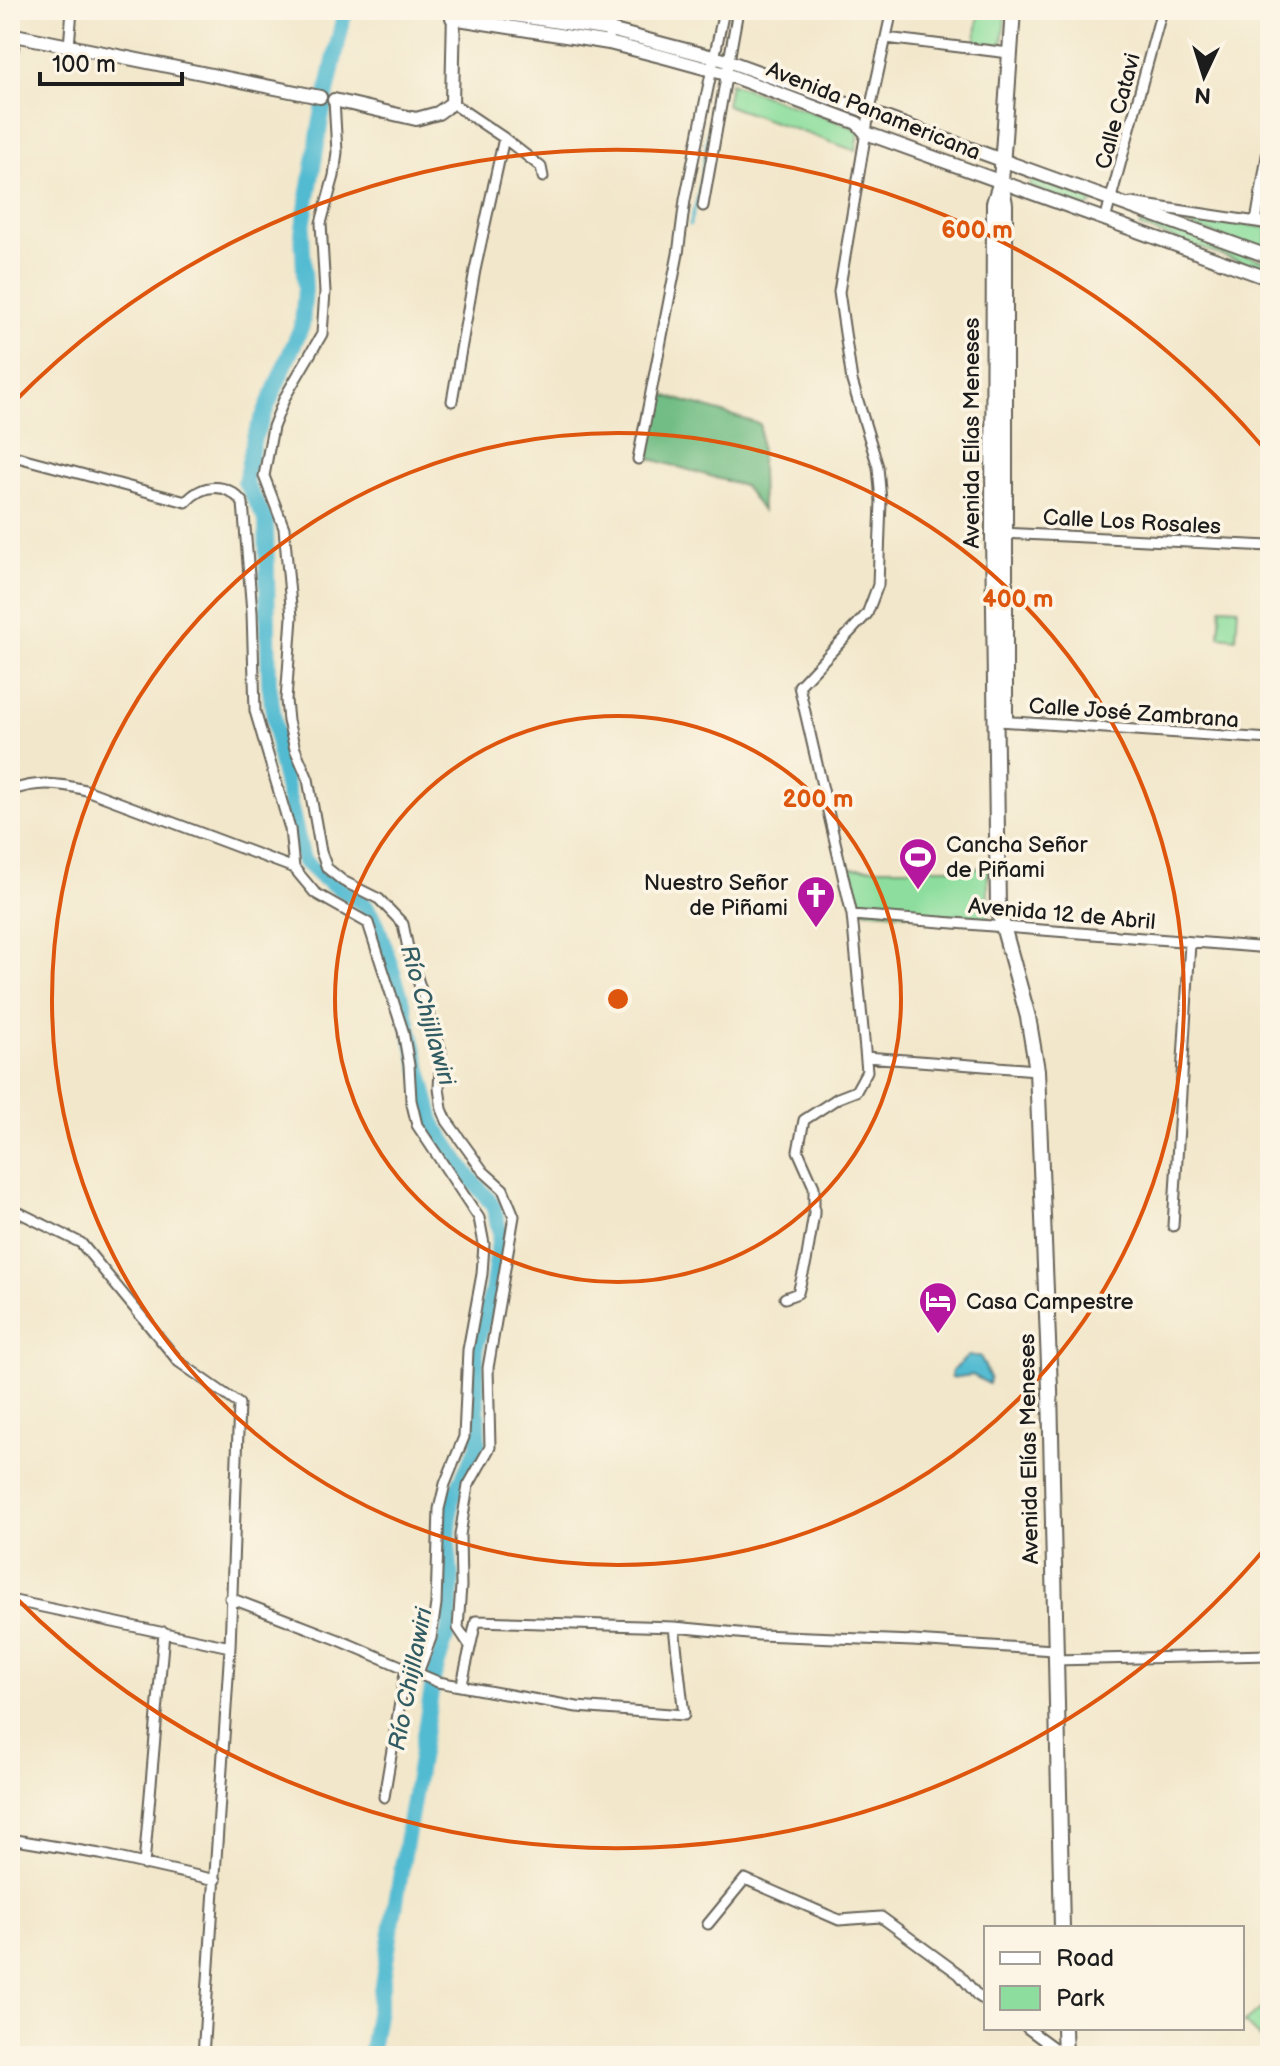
<svg xmlns="http://www.w3.org/2000/svg" width="1280" height="2066" font-family="'Balsamiq Sans',sans-serif">
<style>
.green{fill:#8dde9e;stroke:#547d5d;stroke-width:2}
.forest{fill:#72bd85;stroke:#476c50;stroke-width:2}
.water{fill:#53bbd1;stroke:#386c76;stroke-width:2}
.lines{fill:none;stroke-linecap:round;stroke-linejoin:round}
.stream{stroke:#53bbd1;stroke-width:3}
.river{stroke:#53bbd1;stroke-width:16}
.minor-casing{stroke:#676359;stroke-width:13}
.secondary-casing{stroke:#676359;stroke-width:16}
.primary-casing{stroke:#676359;stroke-width:18}
.minor{stroke:#fff;stroke-width:9}
.secondary{stroke:#fff;stroke-width:12}
.primary{stroke:#fff;stroke-width:14}
.ring{fill:none;stroke:#de560d;stroke-width:4}
.labels{text-anchor:middle;stroke-width:7;stroke-linejoin:round;paint-order:stroke}
.street-label{font-size:22px;fill:#1c1c1c;stroke:#fcf5e5}
.poi-label{font-size:22px;fill:#1c1c1c;stroke:#fcf5e5;text-anchor:start}
.water-label{font-size:24px;font-style:italic;fill:#325c64;stroke:#fcf5e5}
.centre{fill:#de560d;stroke:#fcf5e5;stroke-width:4}
.ring-label{font-size:24px;text-anchor:middle;font-weight:bold;fill:#de560d;stroke:#fcf5e5;stroke-width:7;stroke-linejoin:round;paint-order:stroke}
</style>
<rect width="100%" height="100%" fill="#fcf5e5"/>
<filter id="ink" filterUnits="userSpaceOnUse"><feTurbulence type="fractalNoise" baseFrequency=".0125" numOctaves="2"/><feDisplacementMap in="SourceGraphic" scale="16" xChannelSelector="R" yChannelSelector="G"/><feConvolveMatrix kernelMatrix="1 2 1 2 8 2 1 2 1" color-interpolation-filters="sRGB"/></filter>
<filter id="wash" filterUnits="userSpaceOnUse"><feTurbulence type="fractalNoise" baseFrequency=".006" numOctaves="4" result="noise"/><feDisplacementMap in="SourceGraphic" scale="32" xChannelSelector="R" yChannelSelector="G"/><feGaussianBlur stdDeviation="1.8" result="paint"/><feColorMatrix in="noise" values="0 0 0 0 0 0 0 0 0 0 0 0 0 0 0 0 0 1.4 0 .05"/><feComposite in="paint" operator="in"/></filter>
<g filter="url(#wash)">
<rect width="100%" height="100%" fill="#f2e7cb"/>
<path class="green" d="M979,10H1006L1002,45L997,48L975,46Z
M730,83L853,127L859,133L856,151L726,105Z
M1033,179L1090,199L1092,204L1086,208L1030,187L1029,183Z
M1177,214L1268,228L1264,251L1175,221Z
M1143,220L1270,263V272L1140,227Z
M1221,607L1238,608L1236,638L1219,636Z
M849,868H988V919L858,910Z
M1270,2002V2048L1244,2022Z"/>
<path class="forest" d="M660,394L760,424L762,511L744,486L644,457Z"/>
<path class="water" d="M968,1356H980L990,1378L989,1384L972,1375L951,1378L952,1371Z"/>
<g class="lines">
<path class="stream" d="M723,53L733,10
M690,225L698,197L717,80"/>
<path class="river" d="M345,10L321,120L302,233L305,289L302,325L254,438L245,482L266,520L269,683L280,761L303,860L320,876L365,905L377,924L403,1003L434,1125L467,1174L493,1205L500,1233L492,1291L476,1347L478,1446L451,1502L448,1545L452,1582L449,1629L434,1676L370,2056"/>
</g>
</g>
<g filter="url(#ink)">
<g class="lines">
<defs>
<path id="minor" d="M609,35L611,10
M886,38L1009,53
M69,46L72,10
M10,65L16,35
M334,100L337,152L334,176L321,223L325,292L322,334L285,397L273,427L264,476L284,528L292,617L286,700L288,721L295,749L308,779L321,852L327,868L343,881L379,899L403,924L409,953L441,1051L439,1088L442,1109L447,1121L483,1171L503,1189L514,1216L488,1368L490,1447L468,1486L460,1535L461,1586L458,1628L470,1646
M452,103L504,138L541,167L543,177
M1131,203L1270,224
M703,206L738,10
M1105,220L1162,10
M1256,222L1270,138
M452,401L475,270L504,138
M10,455L186,502C203,483 227,482 243,503L252,612L255,711L290,829L294,868L315,893L368,923L403,1031L409,1065L411,1100L417,1125L479,1218L484,1244L482,1274L468,1350L464,1437L445,1484L439,1509L436,1604L431,1638L418,1673
M638,459L678,254L685,200L724,10
M1002,533L1270,546
M998,721L1270,739
M10,791C37,781 58,783 86,790L294,868
M852,915L1270,948
M866,1057L1037,1070
M10,1208L81,1243L179,1362L239,1404L230,1647L203,2056
M1173,1226L1190,943
M785,1298L798,1293L806,1262L814,1214V1187L798,1151L804,1120L838,1098L856,1091L867,1071L852,915L799,686L867,614L878,585L881,501L878,467L852,381L839,292L869,114L892,10
M230,1598L339,1640L438,1682L577,1707L684,1715L674,1627
M10,1600L230,1647
M1054,1660L1270,1655
M462,1684L476,1621L674,1627L759,1635L913,1641L1054,1650
M384,1797L406,1667
M10,1839L100,1854L216,1880
M144,1865L164,1632
M708,1924L745,1879L839,1920L881,1917L959,1974L977,1995L986,2001
M1027,2028L1065,2056"/>
<path id="secondary" d="M481,10L610,30L728,61L1270,257
M452,18L609,43L664,57L726,74L857,123L866,133L1270,279
M10,34L320,97
M334,100L416,119L438,113L452,103L454,11"/>
<path id="primary" d="M1013,10L1001,181L994,203L993,533L998,908L1028,1017L1037,1070L1050,1389L1062,1928
M1001,183L1005,204V718
M1064,2028L1065,2056"/>
</defs>
<use href="#minor" class="minor-casing"/>
<use href="#secondary" class="secondary-casing"/>
<use href="#primary" class="primary-casing"/>
<use href="#minor" class="minor"/>
<use href="#secondary" class="secondary"/>
<use href="#primary" class="primary"/>
</g>
</g>
<g class="ring">
<circle cx="618" cy="999" r="283"/>
<circle cx="618" cy="999" r="566"/>
<path d="M1268 1545A849 849 0 0 1 12 1594M12 404A849 849 0 0 1 1268 453"/>
</g>
<defs>
<symbol id="stadium-pin" viewBox="-11 -11 22 30"><path d="M0 17L-7.5 6A9.5 9.5 0 1 1 7.5 6Z" fill="#b5179e" stroke="#fcf5e5"/><path d="M0-5a6.5 5 0 1 0 0 10a6.5 5 0 1 0 0-10ZM-3.5-1.8h7v3.6h-7Z" fill="#fff"/></symbol>
<symbol id="church-pin" viewBox="-11 -11 22 30"><path d="M0 17L-7.5 6A9.5 9.5 0 1 1 7.5 6Z" fill="#b5179e" stroke="#fcf5e5"/><path d="M-1.2-6h2.4v3.5h3.3v2.4h-3.3V6h-2.4V-.1h-3.3v-2.4h3.3Z" fill="#fff"/></symbol>
<symbol id="hotel-pin" viewBox="-11 -11 22 30"><path d="M0 17L-7.5 6A9.5 9.5 0 1 1 7.5 6Z" fill="#b5179e" stroke="#fcf5e5"/><path d="M-6-4.5h1.5V1H6V5H4.5V3h-9V5H-6ZM-4 0a1.8 1.8 0 1 1 3.6 0ZM.5 0V-2.5h3Q6-2.5 6 0Z" fill="#fff"/></symbol>
</defs>
<g fill-rule="evenodd">
<use href="#stadium-pin" x="896" y="835" width="44" height="60"/>
<use href="#church-pin" x="794" y="873" width="44" height="60"/>
<use href="#hotel-pin" x="916" y="1279" width="44" height="60"/>
</g>
<g class="labels">
<g class="street-label">
<text transform="translate(874 110) rotate(22)" y="8">Avenida Panamericana</text>
<text transform="translate(1117 111) rotate(-75)" y="8">Calle Catavi</text>
<text transform="translate(971 433) rotate(-90)" y="8">Avenida Elías Meneses</text>
<text transform="translate(1132 521) rotate(3)" y="8">Calle Los Rosales</text>
<text transform="translate(1134 712) rotate(4)" y="8">Calle José Zambrana</text>
<text transform="translate(1062 913) rotate(5)" y="8">Avenida 12 de Abril</text>
<text transform="translate(1028 1449) rotate(-91)" y="8">Avenida Elías Meneses</text>
</g>
<g class="poi-label">
<text x="946" y="852">Cancha Señor<tspan x="946" dy="25">de Piñami</tspan></text>
<text x="788" y="890" text-anchor="end">Nuestro Señor<tspan x="788" dy="25">de Piñami</tspan></text>
<text x="966" y="1309">Casa Campestre</text>
</g>
<g class="water-label">
<text transform="translate(428 1015) rotate(74)" y="8">Río Chijllawiri</text>
<text transform="translate(410 1679) rotate(-79)" y="8">Río Chijllawiri</text>
</g>
</g>
<circle cx="618" cy="999" r="12" class="centre"/>
<g class="ring-label">
<text x="977" y="238">600 m</text>
<text x="1018" y="607">400 m</text>
<text x="818" y="807">200 m</text>
</g>
<rect width="1280" height="2066" fill="none" stroke="#fcf5e5" stroke-width="40"/>
<rect x="984" y="1926" width="260" height="104" fill="#fcf5e5" stroke="#a29e95" stroke-width="2"/>
<rect x="1000" y="1952" width="40" height="12" fill="#ffffff" stroke="#a29e95" stroke-width="2"/>
<text x="1056" y="1966" font-size="24" fill="#1c1c1c">Road</text>
<rect x="1000" y="1986" width="40" height="24" fill="#8dde9e" stroke="#a29e95" stroke-width="2"/>
<text x="1056" y="2006" font-size="24" fill="#1c1c1c">Park</text>
<g transform="translate(1204 76) rotate(184)" stroke="#fcf5e5" stroke-width="6" paint-order="stroke">
<path d="M0-6L14 30L0 20L-14 30Z" fill="#1c1c1c"/>
<text y="-12" font-size="22" font-weight="bold" text-anchor="middle" fill="#1c1c1c">N</text>
</g>
<path d="M40 72v12h142v-12" fill="none" stroke="#1c1c1c" stroke-width="4"/>
<text x="52" y="72" font-size="24" fill="#1c1c1c" stroke="#fcf5e5" stroke-width="6" paint-order="stroke">100 m</text>
</svg>
